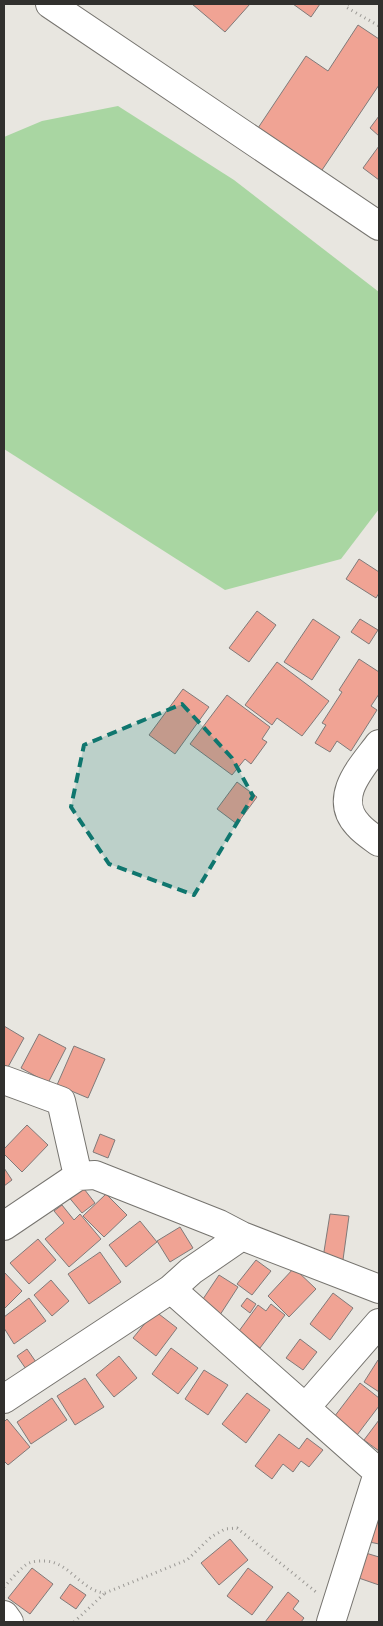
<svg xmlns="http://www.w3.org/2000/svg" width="383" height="1626" font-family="Mulish,sans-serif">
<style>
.green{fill:#a9d6a2}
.building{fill:#f0a394;stroke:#807a79}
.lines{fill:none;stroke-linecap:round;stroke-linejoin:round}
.street-casing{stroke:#76746f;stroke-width:30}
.path{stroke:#9b9995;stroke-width:3;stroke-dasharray:1 4;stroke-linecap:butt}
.street{stroke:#fff;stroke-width:28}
.marked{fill:#0f766e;fill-opacity:0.2;stroke:#0f766e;stroke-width:4;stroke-dasharray:10 6;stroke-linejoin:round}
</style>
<rect width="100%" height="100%" fill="#e8e6e0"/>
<path class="green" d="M118,106L234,180L379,292V509L341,559L225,590L4,449V137L42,121Z"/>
<path class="building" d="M192,4H250L225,32Z
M293,4H320L311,17Z
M358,25L379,39V85L318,176L254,134L306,56L328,71Z
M379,116V136L370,128Z
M379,146V180L363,168Z
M359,559L379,572V593L376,598L346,579Z
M257,611L276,625L249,662L229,648Z
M313,619L340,637L312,680L284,662Z
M360,619L378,630L369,644L351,632Z
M359,659L379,672V694L371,706L377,710L351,751L337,741L330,752L315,743L326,725L322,723L342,692L339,690Z
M277,662L329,701L302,736L277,718L272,725L245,705Z
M183,689L209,707L175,754L149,735Z
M227,695L270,727L262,739L267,742L251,764L245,759L232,775L190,744Z
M237,782L257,797L237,824L217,809Z
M4,1026L24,1038L8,1067L4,1065Z
M39,1034L66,1048L48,1083L21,1068Z
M74,1046L105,1059L88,1098L57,1085Z
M27,1125L48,1145L22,1172L4,1154V1149Z
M100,1134L115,1140L108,1158L93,1152Z
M4,1168L12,1180L4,1186Z
M81,1185L95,1203L82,1213L67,1195Z
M106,1194L127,1215L104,1237L83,1216Z
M62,1205L74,1220L80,1214L101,1239L69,1267L45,1239L64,1223L54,1211Z
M330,1214L349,1216L342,1267L322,1264Z
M140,1221L157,1242L126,1267L109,1245Z
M180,1227L193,1248L170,1262L157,1241Z
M38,1239L56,1260L29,1284L10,1263Z
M100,1252L121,1282L89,1304L68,1274Z
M256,1260L271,1271L252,1295L237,1284Z
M294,1268L316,1289L289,1317L268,1296Z
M4,1272L22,1291L4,1309Z
M219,1275L238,1287L218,1318L199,1305Z
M51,1280L69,1301L52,1316L34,1295Z
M333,1293L353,1308L330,1340L310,1324Z
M29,1298L46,1321L14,1344L4,1328V1317Z
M247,1298L256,1304L250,1313L241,1306Z
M271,1304L285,1315L260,1348L239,1331L258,1305L266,1311Z
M155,1311L177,1328L156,1356L133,1338Z
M300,1339L317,1352L303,1370L286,1358Z
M171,1348L198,1368L178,1394L152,1374Z
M27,1349L36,1362L26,1369L17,1356Z
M119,1356L137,1378L114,1397L96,1375Z
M378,1360L379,1361V1392L364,1382Z
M204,1370L228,1385L208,1415L185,1399Z
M85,1378L104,1407L75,1425L57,1396Z
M360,1383L379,1398V1406L354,1439L331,1421Z
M247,1393L270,1410L246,1443L222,1424Z
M52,1398L67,1420L31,1444L17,1422Z
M7,1419L30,1447L8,1465L4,1461V1422Z
M379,1420V1451L364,1440Z
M279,1434L299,1449L307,1438L323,1450L309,1467L301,1461L293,1472L283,1464L272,1479L255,1466Z
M379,1508V1544L360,1540Z
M230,1539L248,1560L219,1585L201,1563Z
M359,1551L379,1557V1585L350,1575Z
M32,1568L53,1584L30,1614L8,1598Z
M248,1568L273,1587L252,1615L227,1596Z
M70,1584L86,1595L76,1609L60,1598Z
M288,1592L299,1601L293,1609L304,1618L301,1622H265Z"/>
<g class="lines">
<defs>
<path id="street" d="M50,4L379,226
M379,744C362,767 332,797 358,825C364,832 372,837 379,842
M4,1080L61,1101L78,1176
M4,1226L78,1176L95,1175L219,1224L242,1236L379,1289
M171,1289L379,1473
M4,1399L171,1289L191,1271L242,1236
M306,1407L379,1323
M4,1615L9,1622
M331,1622L378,1473"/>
</defs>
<use href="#street" class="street-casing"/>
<path class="path" d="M348,4L346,7L379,26
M4,1587C10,1581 22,1566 29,1563C34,1561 40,1561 45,1561C70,1562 81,1591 105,1593L187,1560L211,1537L225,1529L237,1528L316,1592
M74,1622L105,1593"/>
<use href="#street" class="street"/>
</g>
<path class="marked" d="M182,704L232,758L253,796L194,895L109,864L71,807L84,745Z"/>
<rect width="383" height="1626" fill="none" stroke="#31302e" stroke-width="10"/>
</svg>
